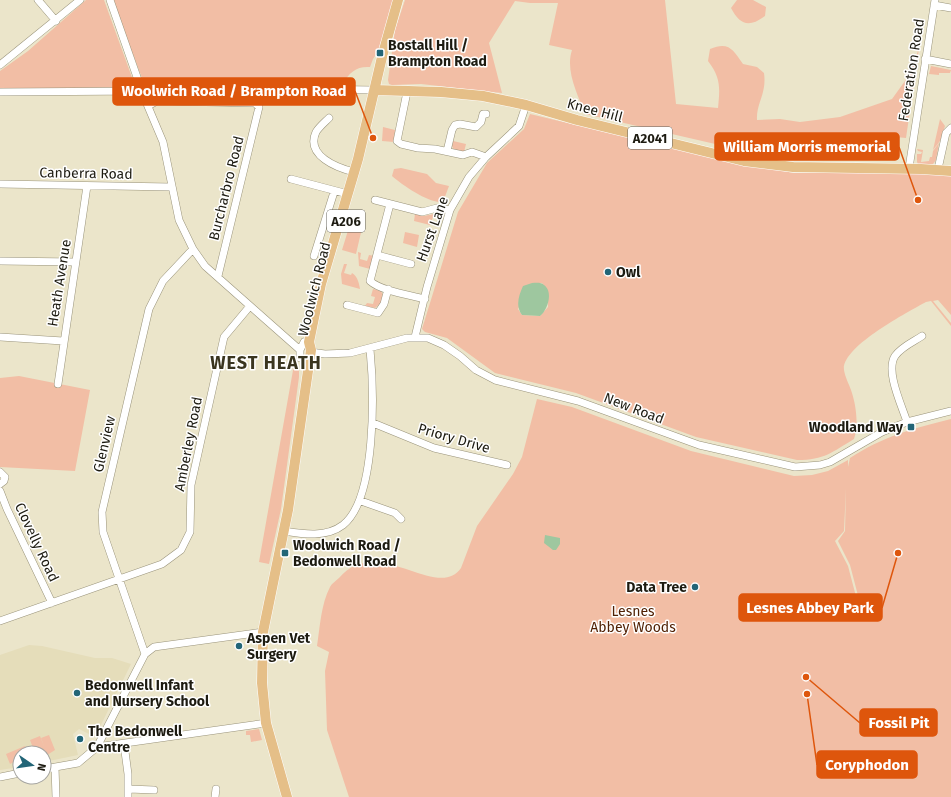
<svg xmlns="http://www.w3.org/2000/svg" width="951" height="797" font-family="'Fira Sans',sans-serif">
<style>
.built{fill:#e5ddba}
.green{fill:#f2bea5;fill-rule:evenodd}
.water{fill:#9ec79f}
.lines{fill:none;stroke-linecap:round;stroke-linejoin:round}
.street-casing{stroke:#99937a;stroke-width:8}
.primary-casing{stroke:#fff;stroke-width:11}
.street{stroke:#fff;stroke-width:7}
.primary{stroke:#e5bf88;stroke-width:10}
.poi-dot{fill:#226577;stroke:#fff;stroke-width:1.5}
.labels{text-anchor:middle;stroke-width:3;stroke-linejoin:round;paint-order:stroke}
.shield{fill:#fff;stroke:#615f58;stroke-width:1}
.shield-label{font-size:13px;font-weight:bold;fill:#1d1b11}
.poi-label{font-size:14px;font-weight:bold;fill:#1d1b11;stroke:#fff;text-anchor:start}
.street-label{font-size:14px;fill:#1d1b11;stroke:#fff}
.park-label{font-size:14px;fill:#512104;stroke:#fff}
.district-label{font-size:18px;font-weight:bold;letter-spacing:1px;fill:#3a351f;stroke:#fff}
.leader{fill:none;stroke:#de560c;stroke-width:1.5}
.callout-dot{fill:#de560c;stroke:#fff;stroke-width:1.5}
.callout{fill:#de560c;stroke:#de560c;stroke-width:1.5}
.callout-label{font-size:15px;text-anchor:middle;font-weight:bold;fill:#fff}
</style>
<rect width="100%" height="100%" fill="#ebe5ca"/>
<path class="built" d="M29,645L42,646L95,658H112L131,664L95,737L79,729L73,734L78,755L44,762V753H20V767L0,770V655Z"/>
<path class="green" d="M86,0H104L134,83L132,88L0,89V71L28,51Z
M112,0H394L378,52L373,59L370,67C357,66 349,72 343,84L226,82L154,87L148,84L142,78Z
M405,0H665L676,104L718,108C720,88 721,78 708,61L710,49C729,41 733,50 743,64L757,67L764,73C767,94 756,103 757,120L780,119L800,122L840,117L892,99L910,74L919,48L906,138L896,137V160L780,159L585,114C578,95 565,71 572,50L549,45L558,3H530L515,1L489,43L502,93L421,84L392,85L389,84L388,80L395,30Z
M737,0H753L766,7L765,16C749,28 740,25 731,8Z
M931,66L951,70L950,73H939V75L929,74Z
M530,114L730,162L794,173L897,172L951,176V315L938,300L933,301L951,323V326L931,301L926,302C908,312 841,347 844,370C845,377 849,384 851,390C856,404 859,425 854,439C832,452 825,460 797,460L696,437L576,393L495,373L447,338L425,332L422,329L458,212L487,163L524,129ZM532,283H542L548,291V307L540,316L522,315L518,309Z
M940,119L945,126L940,141L933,150Z
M383,127L395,130L394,142L382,141Z
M453,141L466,144L464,152L454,150L452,146Z
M939,143L936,160L933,164H918L917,162V154H921L922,152L918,151L917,149L923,150L921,162L929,161L930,157H932L933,151Z
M401,168L427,174L436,183L449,186L443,202C430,204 402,185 392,176L394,169Z
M415,214L424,216L434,214L430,225L414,221Z
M350,224L362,228L356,254L342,250Z
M405,232L419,235L417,247L403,243Z
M358,252L361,253L360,259L367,261L369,255L374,256L370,269L359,266Z
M344,264H347L344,273L351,275L352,273C357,276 359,282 360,289L342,284L341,274Z
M373,289L381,291L383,295L381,303L375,308L365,306L367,303L373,304L375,297L371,296Z
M295,359L299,369V377L281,509L269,564L259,562Z
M19,376L90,390L75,471L0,467V378Z
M537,399L572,407L691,451L794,476L812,475L828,471L848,460V467L850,458C882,437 914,428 951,419V797H349L327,730L325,671L329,652L317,646C320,627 321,604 330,587C332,583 336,581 339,578C377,533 438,602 461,568L477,526L513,474L522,457ZM846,488L845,531L838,541L850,565L861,607L858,604L848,566L835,541L844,531Z
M259,729L262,740L251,742L250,735H246V731Z
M49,735L55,750L44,757V753H35L30,740L40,736L45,749L41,738Z
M25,746L27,753H20V759L10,764L6,754Z"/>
<path class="water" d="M532,283C536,283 541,282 544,285C554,292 547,311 540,316L522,315C515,306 519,295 523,286Z
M545,535L560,538V544L556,550H553L544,543Z"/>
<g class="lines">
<defs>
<path id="street" d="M38,0L56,21
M110,0L144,97L163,142L179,220L193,249L205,266L300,350
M934,5L951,8
M925,59L951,64
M0,65L80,0
M0,92L143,91L226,88L375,90
M407,92L397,141L401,144L418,148L435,149L463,155L472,152L486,157
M148,106L157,101L255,103L259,107L218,276
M329,118C325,122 319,127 316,132C305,156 338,168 354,172
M447,151L452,130L455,125L460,124L476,127L481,122L483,114H486
M909,168L935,0
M938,169L946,133L951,128
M291,179L348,194
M0,184L171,187
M375,200L422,212L437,208L450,210
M390,204L370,281C381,291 410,295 425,299
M377,255L411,264
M314,256L334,192
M0,261L75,262
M347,305L378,313L384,304L388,289
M0,337L63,341
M415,337L427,287L450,210L469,177L486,157L519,126L526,105
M310,352L325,354L350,353L407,338H428L444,345L460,356L476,370L495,380L578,401L699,445L795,467L820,465L830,462L882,432L907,422L951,411
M300,358V350L304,342
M58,384L87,186
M907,422C902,406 885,371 895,356C901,347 913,342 922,336
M373,423L434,448L507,465
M0,472L5,477L4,481L0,484
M0,491L7,509L52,603
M361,501L395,513L401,519
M284,531C303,534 326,538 343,525C377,498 374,390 370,349
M0,621L162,564L181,550L190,532L191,485L224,337L250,306
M145,654L103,532L102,512L149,309L163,281L193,249
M124,744L128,774V797
M97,747L266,723
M55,767L56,797
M44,769L78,763L97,747L145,654L154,647L263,632
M0,777L20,773
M129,789L154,790
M215,797L216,789"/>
<path id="primary" d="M375,90L441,92L483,96L526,105L577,120L744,161L793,167L921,169L951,171
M287,797L266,723L262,683L263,632L288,510L311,350L309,342L321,284L358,159L382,57L398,0"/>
</defs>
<use href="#street" class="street-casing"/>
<use href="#primary" class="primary-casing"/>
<use href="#street" class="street"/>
<use href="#primary" class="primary"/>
</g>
<g class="poi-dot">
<rect x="376" y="49" width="8" height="8" rx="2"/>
<circle cx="608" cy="272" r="4"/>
<rect x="907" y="423" width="8" height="8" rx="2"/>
<rect x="281" y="549" width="8" height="8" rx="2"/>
<circle cx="695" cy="587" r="4"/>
<circle cx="239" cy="646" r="4"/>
<circle cx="77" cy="693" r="4"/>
<circle cx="80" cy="739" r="4"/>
</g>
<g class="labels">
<g class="shield">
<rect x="628" y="127" width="44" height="22" rx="3"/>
<rect x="327" y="210" width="38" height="22" rx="3"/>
</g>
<g class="shield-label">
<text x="650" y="143">A2041</text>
<text x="346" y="226">A206</text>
</g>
<g class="poi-label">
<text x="388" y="50">Bostall Hill /<tspan x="388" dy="16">Brampton Road</tspan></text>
<text x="616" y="277">Owl</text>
<text x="903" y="432" text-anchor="end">Woodland Way</text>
<text x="293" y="550">Woolwich Road /<tspan x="293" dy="16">Bedonwell Road</tspan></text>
<text x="687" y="592" text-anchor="end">Data Tree</text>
<text x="247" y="643">Aspen Vet<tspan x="247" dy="16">Surgery</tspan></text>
<text x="85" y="690">Bedonwell Infant<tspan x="85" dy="16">and Nursery School</tspan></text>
<text x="88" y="736">The Bedonwell<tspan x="88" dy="16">Centre</tspan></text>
</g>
<g class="street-label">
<text transform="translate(911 70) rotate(-81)" y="5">Federation Road</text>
<text transform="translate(595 110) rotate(15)" y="5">Knee Hill</text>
<text transform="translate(86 173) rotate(1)" y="5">Canberra Road</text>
<text transform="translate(226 188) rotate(-76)" y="5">Burcharbro Road</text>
<text transform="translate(432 229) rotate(-70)" y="5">Hurst Lane</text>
<text transform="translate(59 283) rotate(-81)" y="5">Heath Avenue</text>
<text transform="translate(314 289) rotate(-76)" y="5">Woolwich Road</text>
<text transform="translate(634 408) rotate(21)" y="5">New Road</text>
<text transform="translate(454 438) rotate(16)" y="5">Priory Drive</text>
<text transform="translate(104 444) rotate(-77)" y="5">Glenview</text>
<text transform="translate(188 444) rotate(-79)" y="5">Amberley Road</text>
<text transform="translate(37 542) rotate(65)" y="5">Clovelly Road</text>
</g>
<g class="park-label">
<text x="633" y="616">Lesnes<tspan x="633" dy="16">Abbey Woods</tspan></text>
</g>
<g class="district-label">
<text x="266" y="369">WEST HEATH</text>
</g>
</g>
<path class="leader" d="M373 138L355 91M918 200L899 147M898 553L882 608M806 677L860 723M807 694L817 765"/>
<g class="callout-dot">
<circle cx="373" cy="138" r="4"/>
<circle cx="918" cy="200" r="4"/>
<circle cx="898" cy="553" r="4"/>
<circle cx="806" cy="677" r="4"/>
<circle cx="807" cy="694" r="4"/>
</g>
<g class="callout">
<rect x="113" y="78" width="242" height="27" rx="4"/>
<rect x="715" y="133" width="184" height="27" rx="4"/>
<rect x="739" y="594" width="143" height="27" rx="4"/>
<rect x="860" y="709" width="77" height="27" rx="4"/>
<rect x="817" y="751" width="100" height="27" rx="4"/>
</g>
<g class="callout-label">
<text x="234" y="96">Woolwich Road / Brampton Road</text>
<text x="807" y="152">William Morris memorial</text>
<text x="810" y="613">Lesnes Abbey Park</text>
<text x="899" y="728">Fossil Pit</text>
<text x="867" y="770">Coryphodon</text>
</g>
<g transform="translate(32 765) rotate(103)"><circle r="19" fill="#ffffff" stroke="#a5a4a0"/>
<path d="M0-3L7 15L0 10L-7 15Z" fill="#226577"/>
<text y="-6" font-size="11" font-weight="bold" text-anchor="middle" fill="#1d1b11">N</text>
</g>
</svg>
